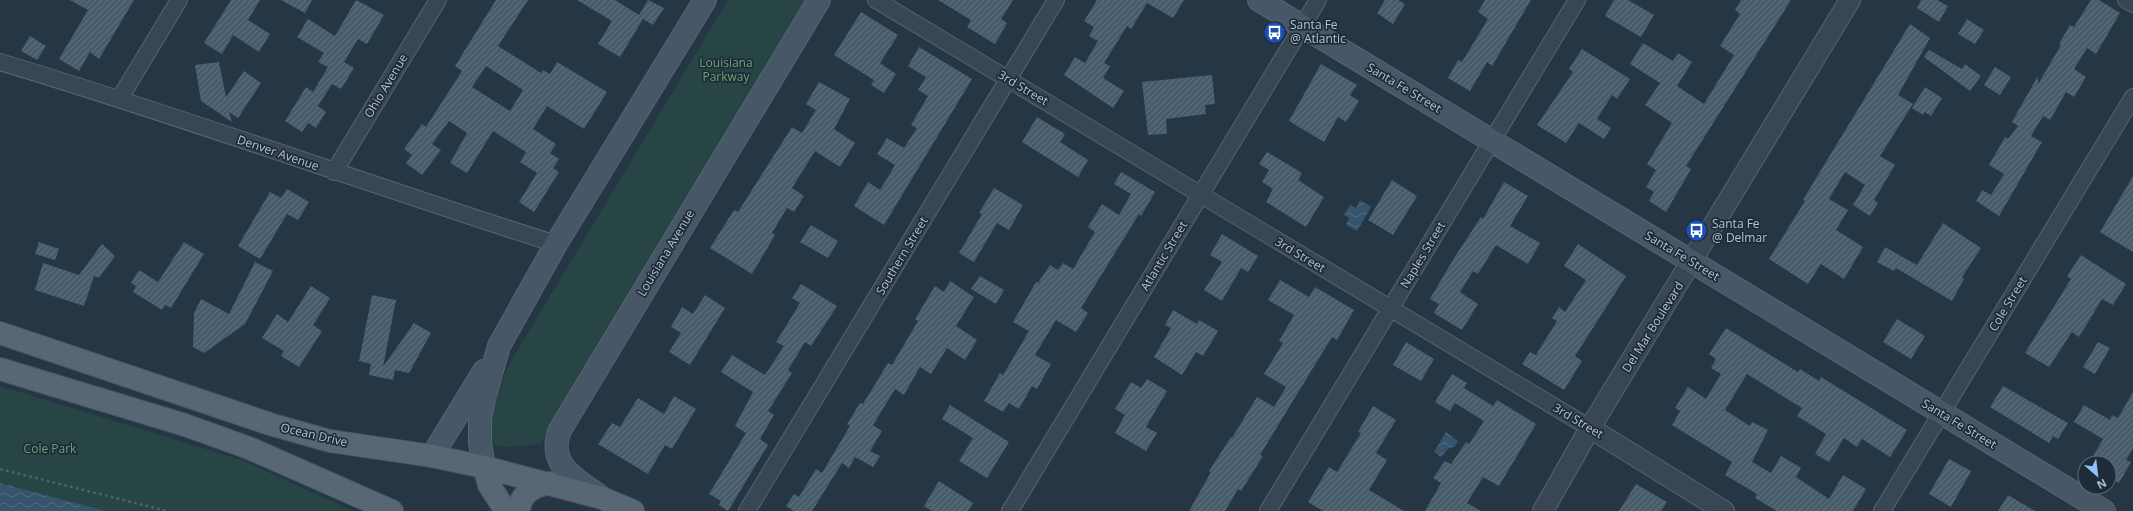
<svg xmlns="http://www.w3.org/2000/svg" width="2133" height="511" font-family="'Open Sans',sans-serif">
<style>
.green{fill:#274545}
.water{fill:url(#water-waves)}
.building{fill:url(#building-hatch);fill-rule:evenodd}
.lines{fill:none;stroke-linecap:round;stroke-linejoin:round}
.minor-casing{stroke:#586571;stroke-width:18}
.tertiary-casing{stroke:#586571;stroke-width:22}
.secondary-casing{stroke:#586571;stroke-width:24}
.primary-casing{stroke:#465360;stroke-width:24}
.path{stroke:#476363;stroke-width:2.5;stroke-dasharray:3 3;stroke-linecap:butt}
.minor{stroke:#394754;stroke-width:16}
.tertiary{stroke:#394754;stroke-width:20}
.secondary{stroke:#475767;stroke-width:22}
.primary{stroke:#576774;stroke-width:22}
.labels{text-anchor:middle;stroke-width:3.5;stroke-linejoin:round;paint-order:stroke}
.poi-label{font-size:12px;fill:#b7c2cd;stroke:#1e2c39;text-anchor:start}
.park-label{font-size:12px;fill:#6ca072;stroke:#1e2c39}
.street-label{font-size:12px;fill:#b7c2cd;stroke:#1e2c39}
</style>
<defs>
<pattern id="water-waves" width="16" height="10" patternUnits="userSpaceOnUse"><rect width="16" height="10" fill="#37546d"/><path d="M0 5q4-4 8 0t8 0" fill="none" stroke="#526b81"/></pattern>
<pattern id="building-hatch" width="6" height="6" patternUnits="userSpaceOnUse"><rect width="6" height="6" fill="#485c6b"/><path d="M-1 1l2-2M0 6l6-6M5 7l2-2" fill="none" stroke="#60727f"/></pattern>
</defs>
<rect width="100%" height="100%" fill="#253645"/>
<path class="green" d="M728,0H809L541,444L506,447L487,444L493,402L509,364Z
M0,386L242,460L353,511H106L0,483Z"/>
<path class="water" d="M1360,200L1371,207L1357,231L1346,225L1349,218L1344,215L1350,205L1356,208Z
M1446,432L1458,441L1455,446L1448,449L1441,457L1434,452Z
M0,483L106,511H0Z"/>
<path class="building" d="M70,0H134L99,59L90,52L79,71L59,59L88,10Z
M231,0H260L248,20L270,34L259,52L233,35L222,54L204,43Z
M281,0H312L305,13Z
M356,0L384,15L367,44L358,39L344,62L354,68L341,89L332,84L318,106L326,112L316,128L308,123L302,132L285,121L306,87L313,92L328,67L318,62L324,53L297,37L308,19L335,36Z
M496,0H528L498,46L541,73L543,70L550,74L557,62L607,92L584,129L547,106L533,129L556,144L550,153L559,159L553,168L559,172L534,212L519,202L537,173L520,162L526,152L493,131L467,173L450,163L467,133L449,121L432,144L441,150L422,175L406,163L412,155L404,149L422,124L426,127L462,71L455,66ZM486,66L523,90L510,111L472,87Z
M577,0H615L639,15L648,0L664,8L653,25L643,19L620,57L598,44L612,21Z
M938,0H1013L1001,19L1007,23L995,44L967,27L971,20Z
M1097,0H1184L1173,18L1147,3L1131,29L1127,26L1104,63L1110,66L1103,78L1124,91L1113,108L1064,75L1075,57L1085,63L1098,41L1089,36L1094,27L1084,21Z
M1385,0H1398L1405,4L1393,24L1377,13Z
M1485,0H1531L1492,66L1487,62L1470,91L1448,78L1458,60L1462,62L1488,19L1478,12Z
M1614,0H1628L1654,15L1641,37L1605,16Z
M1741,0H1791L1686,166L1691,169L1666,212L1649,201L1654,192L1646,187L1656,170L1647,164L1672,123L1645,105L1660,83L1630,64L1643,43L1673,61L1678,53L1692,62L1677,86L1704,104L1734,55L1720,46L1740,14L1735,10Z
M1921,0H1937L1948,6L1939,22L1917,8Z
M2091,0H2099L2120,13L2096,54L2087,48L2074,69L2086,77L2074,97L2066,92L2050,120L2043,116L2031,136L2042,142L1999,216L1976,201L1982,190L1991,195L2004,174L1989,165L2005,137L2008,139L2018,126L2012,122L2038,76V84L2061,45L2059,44L2070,25L2074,27Z
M861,12L898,35L880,63L896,74L884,93L871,85L874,80L834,55Z
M1967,19L1984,30L1975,44L1958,34Z
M1910,24L1930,38L1898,95L1913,104L1880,156L1895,165L1874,200L1878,203L1870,216L1853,205L1865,185L1845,172L1829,199L1848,210L1836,230L1863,247L1844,279L1821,264L1808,284L1769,259L1805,201L1803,200L1824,165Z
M30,36L46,46L37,60L21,51Z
M919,47L972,79L884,225L854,206L868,182L880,190L895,165L877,154L887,138L904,148L917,128L911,125L928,96L918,90L926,77L908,66Z
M1582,49L1630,79L1617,99L1612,95L1597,119L1611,128L1604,139L1579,123L1566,143L1537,125L1573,72L1569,69Z
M1929,50L1962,69L1965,64L1981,76L1970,91L1924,57Z
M219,62L226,97L244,71L261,83L238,118L229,112L232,122L201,101L195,65Z
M1321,64L1357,85L1350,95L1359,101L1346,122L1338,117L1324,142L1289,121Z
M1995,67L2011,77L2000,95L1984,85Z
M1212,75L1215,104L1205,105L1206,114L1166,119L1167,134L1148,135L1142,82Z
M819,82L850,99L834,129L855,143L840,167L815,151L792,188L804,196L794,212L787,208L772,233L775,235L752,274L710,248L734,210L738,212L792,127L802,133L816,110L806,104Z
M1925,87L1942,98L1931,116L1925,112L1923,115L1912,108Z
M1037,117L1065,134L1060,142L1088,160L1078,177L1022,142Z
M1267,152L1302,173L1298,180L1324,197L1306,227L1266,202L1273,189L1262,182L1269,170L1259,164Z
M1121,172L1155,192L1141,216L1139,214L1081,308L1088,313L1076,332L1056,320L1035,355L1051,364L1037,389L1032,386L1019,409L1009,403L1003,412L984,401L1000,373L1003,375L1029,331L1013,322L1036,282L1038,283L1050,265L1058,270L1063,263L1073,269L1095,232L1088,227L1102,204L1119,215L1131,194L1114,184Z
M2133,176V252L2100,232Z
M1392,180L1417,196L1393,235L1368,220Z
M1504,182L1528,196L1510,226L1540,243L1528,264L1496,245L1478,274L1473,271L1460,292L1478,304L1462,330L1434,313L1439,304L1430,299L1454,258L1481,217L1483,219Z
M994,188L1023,205L1009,230L997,223L974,262L959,253L982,214L979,213Z
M287,189L309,202L298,220L287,214L260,259L238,246L270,192L281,198Z
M1943,223L1981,248L1962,277L1964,279L1952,301L1896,268L1894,271L1877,262L1885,247L1917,265Z
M811,225L838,241L828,258L800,242Z
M1222,234L1258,256L1248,272L1241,268L1222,301L1204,290L1222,262L1210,255Z
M39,242L59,249L55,260L35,254Z
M184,242L204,254L171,308L165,305L162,310L133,292L136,286L131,283L139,270L158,282Z
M102,244L115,256L99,278L94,276L84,306L35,290L43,263L79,275Z
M1578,244L1626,276L1575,356L1582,361L1564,390L1522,364L1530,352L1536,355L1557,321L1552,318L1559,307L1565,312L1586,280L1564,266Z
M2081,255L2126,284L2113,305L2102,299L2079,337L2072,332L2049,367L2025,353L2071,279L2067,276Z
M255,262L273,271L245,324L204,353L193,347L194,313L201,299L229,314Z
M980,276L1004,290L996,304L971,289Z
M1280,280L1309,297L1315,287L1354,310L1337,340L1332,337L1260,455L1263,456L1241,491L1238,489L1225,511H1189L1211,472L1209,471L1231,437L1232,438L1257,397L1274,407L1286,387L1264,374L1283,343L1279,341L1294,315L1268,300Z
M950,281L974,297L956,326L977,340L965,360L947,348L931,374L920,367L904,395L895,389L873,425L882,431L870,451L880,456L873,467L855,457L849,468L842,463L812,511H794L786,506L794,494L799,497L816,469L822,473L850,426L847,424L860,403L863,404L888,363L892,365L918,321L915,319L935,286L944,292Z
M801,284L837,306L811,346L805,342L788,370L792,373L768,411L774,415L760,439L768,445L728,511L719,505L721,501L709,494L746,433L735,426L753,392L721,372L732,355L765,375L784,346L776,342L800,303L792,298Z
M311,286L330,298L313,325L322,331L299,367L281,356L284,351L262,338L277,314L288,322Z
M372,295L396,300L383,367L414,323L431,333L409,373L395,370L393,380L369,375L371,364L359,361Z
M705,295L725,308L690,365L669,352L681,333L671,327L682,307L693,314Z
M1173,310L1197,324L1199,320L1218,331L1203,356L1196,352L1182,375L1154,357L1171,328L1165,325Z
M1897,319L1925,336L1911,359L1883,342Z
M1726,328L1798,372L1800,369L1819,381L1821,377L1907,430L1890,457L1862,439L1857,447L1844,438L1829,462L1815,454L1826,434L1797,416L1802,408L1747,374L1725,410L1750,426L1752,422L1768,430L1752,462L1771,473L1781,456L1801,468L1796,477L1829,499L1843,475L1866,489L1853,511H1777L1755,498L1757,494L1725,475L1732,462L1672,425L1680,411L1675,408L1688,387L1706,399L1721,374L1711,368L1716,359L1709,354Z
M1406,342L1434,359L1421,381L1393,365Z
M2098,342L2110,348L2095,374L2083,367Z
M1452,374L1467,383L1464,388L1493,406L1497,400L1536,424L1499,486L1483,477L1467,503L1481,511H1425L1441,483L1433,478L1445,461L1451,464L1466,442L1469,444L1484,421L1455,403L1450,411L1435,402Z
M1147,379L1167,391L1146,427L1157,433L1146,451L1115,433L1125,415L1115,409L1131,382L1141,388Z
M2003,386L2068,423L2058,439L2053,436L2049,443L1990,407Z
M2133,392V448L2126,460L2131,462L2119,483L2109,477V463H2089L2103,439L2074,422L2084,405L2110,420L2112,415L2118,418Z
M674,396L696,409L672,449L665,445L648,474L598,444L612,423L620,427L638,398L664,414Z
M950,405L1009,442L987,478L959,461L973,438L942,419Z
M1373,406L1396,420L1376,453L1387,460L1369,490L1404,511H1323L1308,502L1329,467L1337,472L1361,433L1358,432Z
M1949,459L1971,471L1951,507L1929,494Z
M939,481L973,503L968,511H932L924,506Z
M1636,484L1667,502L1661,511H1619Z
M2008,495L2035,511H1998Z"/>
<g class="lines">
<defs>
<path id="minor" d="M876,0L1590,428
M2126,0L2133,4
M0,62C187,118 370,185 556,244
M120,98L179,0
M334,172L438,0
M747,511L1056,0
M1010,511L1318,0
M1268,511L1577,0
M1882,511L2133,97"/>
<path id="tertiary" d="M1590,428L1724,511
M1543,511L1590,428L1850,0"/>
<path id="secondary" d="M1259,0L2104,511
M432,456L484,371
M484,467L480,443V419L484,398L499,346L556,244L705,0
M601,497C577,480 546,465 560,430L819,0"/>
<path id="primary" d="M0,333L273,425L330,441L432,456L484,467L602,498L633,511
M0,369L185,425L249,448L392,511
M484,467L489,485L506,511
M519,511C520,493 534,486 550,483"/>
</defs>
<use href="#minor" class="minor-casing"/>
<use href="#tertiary" class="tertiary-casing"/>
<use href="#secondary" class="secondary-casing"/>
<use href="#primary" class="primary-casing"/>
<path class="path" d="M0,469L167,511"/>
<use href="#minor" class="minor"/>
<use href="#tertiary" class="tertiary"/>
<use href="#secondary" class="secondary"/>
<use href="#primary" class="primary"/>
</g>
<defs>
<symbol id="bus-disc" viewBox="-11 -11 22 22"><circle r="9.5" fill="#1a4fb4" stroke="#1e2c39"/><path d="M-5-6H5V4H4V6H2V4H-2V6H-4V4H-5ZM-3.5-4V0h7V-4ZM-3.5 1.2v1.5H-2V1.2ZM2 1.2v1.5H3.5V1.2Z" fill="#fff"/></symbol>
</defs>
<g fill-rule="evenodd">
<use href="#bus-disc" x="1262" y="20" width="25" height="25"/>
<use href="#bus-disc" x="1684" y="218" width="25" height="25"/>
</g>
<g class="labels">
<g class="poi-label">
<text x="1290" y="29">Santa Fe<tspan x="1290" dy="14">@ Atlantic</tspan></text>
<text x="1712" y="228">Santa Fe<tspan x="1712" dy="14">@ Delmar</tspan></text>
</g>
<g class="park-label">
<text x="726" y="67">Louisiana<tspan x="726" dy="14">Parkway</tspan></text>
<text x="50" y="453">Cole Park</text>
</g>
<g class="street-label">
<text transform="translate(386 86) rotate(-59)" y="4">Ohio Avenue</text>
<text transform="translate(1023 88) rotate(31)" y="4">3rd Street</text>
<text transform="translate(1404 88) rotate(31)" y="4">Santa Fe Street</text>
<text transform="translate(278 153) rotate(19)" y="4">Denver Avenue</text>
<text transform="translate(666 253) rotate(-59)" y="4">Louisiana Avenue</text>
<text transform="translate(1300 255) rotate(31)" y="4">3rd Street</text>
<text transform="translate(1423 255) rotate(-59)" y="4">Naples Street</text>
<text transform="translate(902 256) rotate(-59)" y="4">Southern Street</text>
<text transform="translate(1164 256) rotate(-59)" y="4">Atlantic Street</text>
<text transform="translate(1682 256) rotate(31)" y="4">Santa Fe Street</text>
<text transform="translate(2008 304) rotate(-59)" y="4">Cole Street</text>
<text transform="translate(1653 327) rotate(-58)" y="4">Del Mar Boulevard</text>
<text transform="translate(1578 421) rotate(31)" y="4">3rd Street</text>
<text transform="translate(1959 424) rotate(31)" y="4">Santa Fe Street</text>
<text transform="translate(314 435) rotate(13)" y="4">Ocean Drive</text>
</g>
</g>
<g transform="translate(2097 475) rotate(152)"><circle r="19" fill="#1e2c39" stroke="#5b6874"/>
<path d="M0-3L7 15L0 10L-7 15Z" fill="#8ac5ff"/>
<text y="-6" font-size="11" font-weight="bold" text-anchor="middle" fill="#b7c2cd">N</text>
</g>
</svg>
